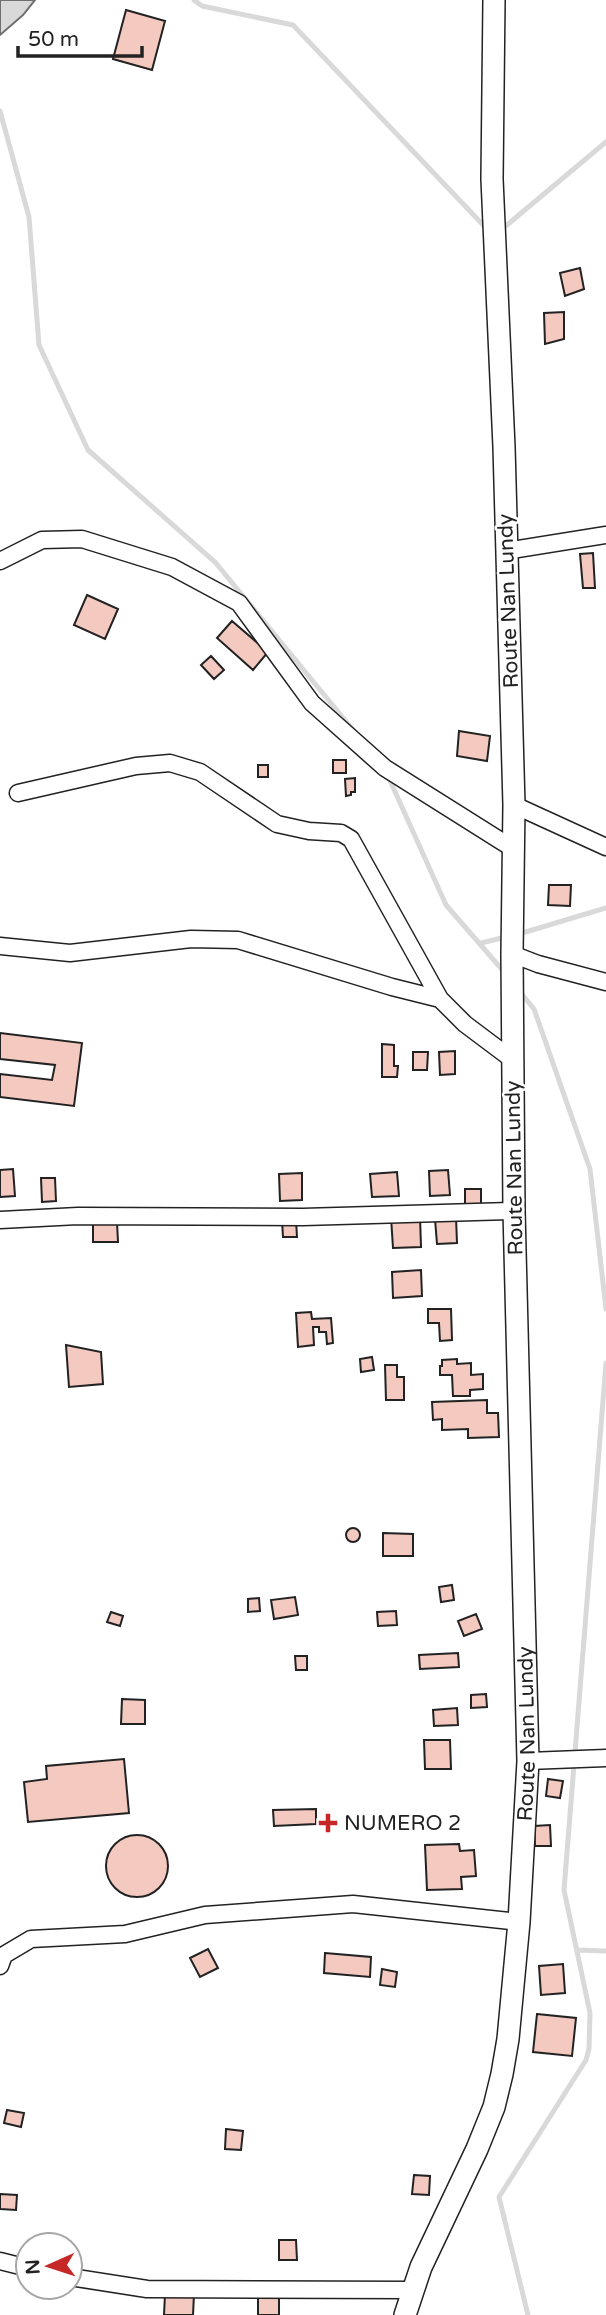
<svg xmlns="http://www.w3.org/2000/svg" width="606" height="2315" font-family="'Varela Round',sans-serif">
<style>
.water{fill:#d9d9d9;stroke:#6f6f6f;stroke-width:2}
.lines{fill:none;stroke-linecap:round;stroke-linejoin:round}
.stream{stroke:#d9d9d9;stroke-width:5}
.building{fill:#f3c9c0;stroke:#222;stroke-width:2}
.street-casing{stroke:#222;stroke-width:19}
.secondary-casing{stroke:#222;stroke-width:24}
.street{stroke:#fff;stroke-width:16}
.secondary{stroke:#fff;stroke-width:21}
.poi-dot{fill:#c62828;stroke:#fff;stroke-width:2.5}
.labels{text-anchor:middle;stroke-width:5;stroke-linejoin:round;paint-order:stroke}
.street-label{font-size:21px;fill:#222;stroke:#fff}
.poi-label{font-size:21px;fill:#222;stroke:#fff;text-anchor:start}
</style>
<rect width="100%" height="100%" fill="#fff"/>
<path class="water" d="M0,0H35L23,15L0,35Z"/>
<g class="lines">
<path class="stream" d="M194,0L202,6L293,25L486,228
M0,111L29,217L39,345L88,450L215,562L353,730
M501,230L606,142
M388,776L446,905L505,973
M519,934L606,908
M481,943L506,937
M520,992L534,1009L590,1169L606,1309
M578,1950L606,1951
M528,2315L499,2197L586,2060L589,2049L590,2013L564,1890L606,1363"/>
</g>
<path class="building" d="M126,10L165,21L152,70L113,59Z
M580,268L584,289L565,296L560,273Z
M564,312V339L545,344L544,313Z
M593,553L595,588H583L580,554Z
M87,595L118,609L105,639L74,625Z
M232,621L268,652L253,670L217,638Z
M211,656L224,670L214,679L201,665Z
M459,731L490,736L487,761L457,756Z
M333,760H346V773H333Z
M258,765H268V777H258Z
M355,778V792H351V795L346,796L345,779Z
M549,885H571L570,906L548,905Z
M0,1033L82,1043L74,1106L0,1097V1074L52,1080L55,1065L0,1059Z
M382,1044L394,1045V1066H398L397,1077H382Z
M455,1051V1074L440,1075L439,1052Z
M413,1052H428L427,1070H413Z
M13,1169L15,1196L0,1197V1170Z
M448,1170L450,1195L430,1196L429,1171Z
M397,1172L399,1196L372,1197L370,1174Z
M302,1173V1200L280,1201L279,1174Z
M41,1178H55L56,1201L42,1202Z
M465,1189H481V1208H465Z
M420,1216L421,1247L393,1248L391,1217Z
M456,1217L457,1243L437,1244L435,1219Z
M282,1220H296L297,1237H283Z
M93,1222H117L118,1242H93Z
M421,1270L422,1296L393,1298L392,1272Z
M428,1309H451L452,1340L440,1341L439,1323H428Z
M311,1312L312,1319L331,1318L333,1343L327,1344L326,1332H319V1327H313L314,1345L298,1347L296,1313Z
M66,1345L101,1352L103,1384L69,1387Z
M372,1357L374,1370L361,1372L360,1359Z
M457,1359V1364L471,1363V1375L483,1374V1389L470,1390V1396H453L452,1375H440V1366H442V1360Z
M385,1365H397V1377H404V1400H386Z
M487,1400V1413H498L499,1437L468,1438V1429L442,1430V1419L433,1420L432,1402Z
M346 1535a7 7 0 1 1 14 0a7 7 0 1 1-14 0Z
M383,1533L413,1534V1556H383Z
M452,1585L454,1600L441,1602L439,1587Z
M295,1597L298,1615L274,1619L271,1600Z
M259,1598L260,1611L248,1612V1599Z
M396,1611L397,1625L378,1626L377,1612Z
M111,1612L123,1616L120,1626L107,1622Z
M476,1614L482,1629L464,1636L458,1621Z
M458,1653L459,1667L420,1669L419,1655Z
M295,1656H307V1670H296Z
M486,1694L487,1707L471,1708V1695Z
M122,1699L145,1700V1724H121Z
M457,1708L458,1725L434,1726L433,1710Z
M424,1740H450L451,1769H425Z
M124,1759L129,1813L28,1822L24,1782L47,1779L46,1766Z
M548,1779L563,1781L560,1798L546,1796Z
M316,1809V1824L274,1826L273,1810Z
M550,1825L551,1846H535L534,1826Z
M106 1866a31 31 0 1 1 62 0a31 31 0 1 1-62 0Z
M459,1844L460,1851L474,1850L476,1876L461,1877L462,1889L427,1890L425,1845Z
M208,1949L218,1968L200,1977L190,1958Z
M325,1953L371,1957L370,1977L324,1973Z
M563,1964L565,1993L541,1995L539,1966Z
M382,1969L397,1972L395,1987L380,1985Z
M537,2014L576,2018L572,2056L533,2052Z
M7,2110L24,2113L21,2127L4,2123Z
M226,2129L243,2131L241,2150L225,2149Z
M414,2175L430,2176L429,2195L412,2194Z
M0,2194L17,2195L16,2210L0,2209Z
M279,2240H296L297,2260H279Z
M258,2288L279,2289V2315H258Z
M165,2294H194L193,2315H164Z"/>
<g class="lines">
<defs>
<path id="street" d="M506,551L606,535
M0,561L42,540L82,539L172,567L239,603L312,703L385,768L512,848
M18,793L136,766L170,763L200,772L277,824L309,831L341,833L351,839L440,999L465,1024L513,1060
M514,805L606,847
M0,946L70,953L191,939L238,940L392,987L440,999
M512,954L538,964L606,982
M0,1220L78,1216L303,1217L514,1211
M528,1761L606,1758
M0,1966L4,1955L31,1939L125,1934L205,1915L353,1904L519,1922
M0,2261L28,2268
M70,2277L147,2289L412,2290"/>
<g id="secondary">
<path id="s1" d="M405,2315L421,2267L477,2149L494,2107L502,2074L508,2039L519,1922L528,1761L514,1211L512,954L514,805L504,447L492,179L494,0"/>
</g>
</defs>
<use href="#street" class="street-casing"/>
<use href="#secondary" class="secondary-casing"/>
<use href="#street" class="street"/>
<use href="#secondary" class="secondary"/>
</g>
<path class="poi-dot" d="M324.5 1812.5h7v7h7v7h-7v7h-7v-7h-7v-7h7z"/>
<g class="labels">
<g class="street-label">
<text transform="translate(508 601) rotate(-92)" y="7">Route Nan Lundy</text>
<text transform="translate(514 1168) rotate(-91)" y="7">Route Nan Lundy</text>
<text dy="7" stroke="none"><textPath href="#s1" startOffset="602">Route Nan Lundy</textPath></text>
</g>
<g class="poi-label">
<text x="344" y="1830">NUMERO 2</text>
</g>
</g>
<g transform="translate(49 2266) rotate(267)"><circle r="33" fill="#ffffff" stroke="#a7a7a7" stroke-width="2"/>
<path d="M0-5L12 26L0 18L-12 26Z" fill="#c62828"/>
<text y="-10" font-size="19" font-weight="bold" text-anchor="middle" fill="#222222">N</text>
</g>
<path d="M18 46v10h124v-10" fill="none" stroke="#222222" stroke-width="3.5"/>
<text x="28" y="46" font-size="21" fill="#222222" stroke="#ffffff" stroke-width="5" paint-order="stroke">50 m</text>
</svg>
